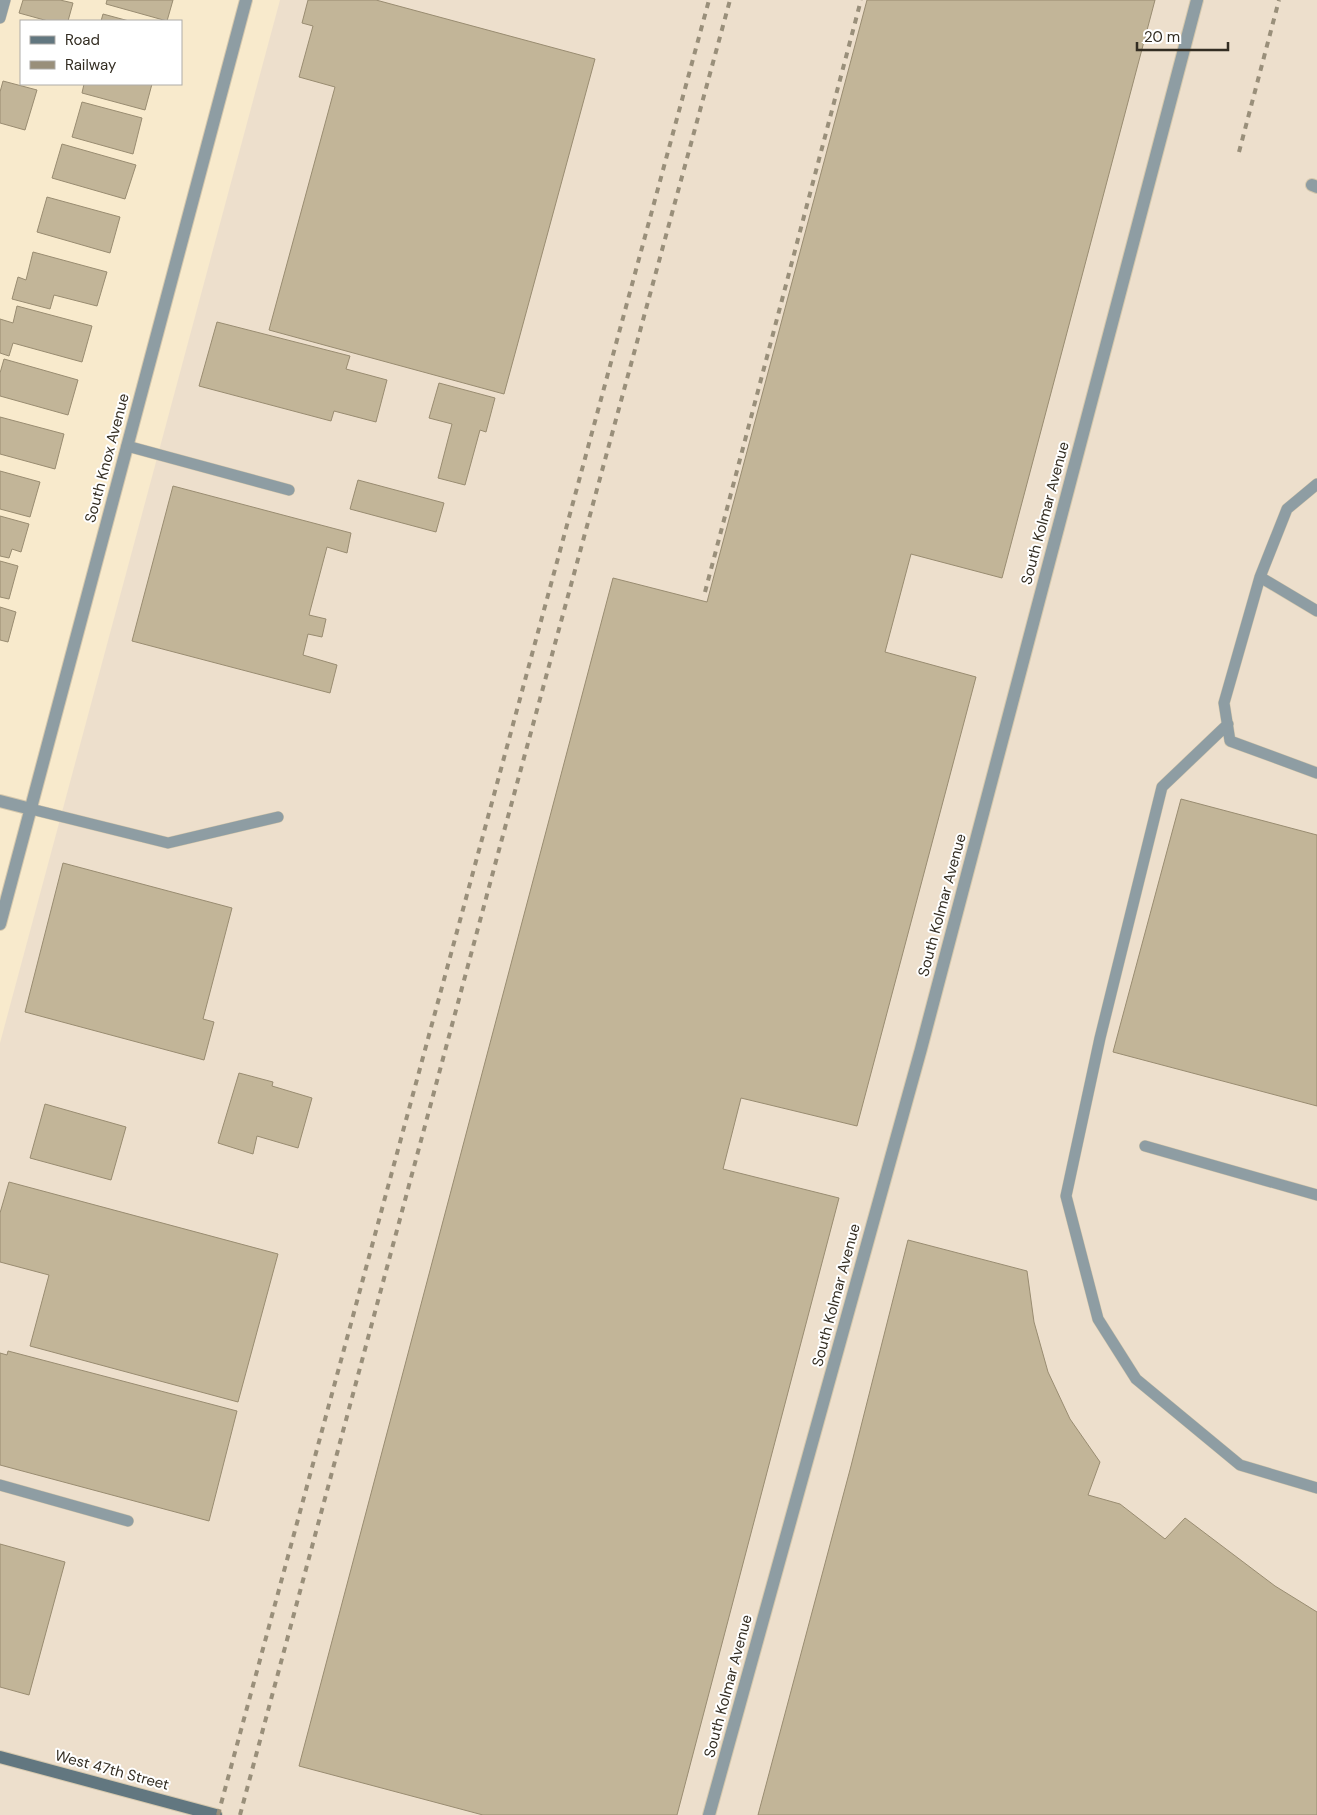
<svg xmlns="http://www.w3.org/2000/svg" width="1317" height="1815" font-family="'DM Sans',sans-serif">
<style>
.industrial{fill:#eddfcc}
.building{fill:#c2b598;stroke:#998c71}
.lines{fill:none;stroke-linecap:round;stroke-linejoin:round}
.service-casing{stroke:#d5c8ad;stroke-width:12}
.minor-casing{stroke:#d5c8ad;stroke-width:14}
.secondary-casing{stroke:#d5c8ad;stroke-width:14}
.service{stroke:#8e9da3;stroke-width:11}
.minor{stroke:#8e9da3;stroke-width:12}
.secondary{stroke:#627780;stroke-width:12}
.rail{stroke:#998f7a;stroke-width:4;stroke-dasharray:6 6;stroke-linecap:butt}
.labels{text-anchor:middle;stroke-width:4;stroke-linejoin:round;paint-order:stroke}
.street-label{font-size:15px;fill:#332d22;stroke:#fff}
</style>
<rect width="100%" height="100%" fill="#f8eacc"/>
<path class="industrial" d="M280,0H1317V1815H0V1043Z"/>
<path class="building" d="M23,0H60L73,3L68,21H48L19,13Z
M107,0H173L167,21L106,4Z
M308,0H376L595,59L504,394L269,330L335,87L299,77L313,26L302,23Z
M867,0H1155L1002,578L911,554L885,652L976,677L857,1126L741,1098L723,1169L839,1198L677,1815H483L299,1766L613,578L707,602Z
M103,14L129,21H101Z
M3,81L37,90L25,130L0,123V92Z
M84,84H152L145,110L82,93Z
M82,102L142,118L133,154L72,137Z
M62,144L136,165L125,199L52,178Z
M47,197L120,217L110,253L37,232Z
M33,252L107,272L97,306L54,295L50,309L12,299L18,277L26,280Z
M17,306L92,326L82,362L13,343L9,356L0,353V319L13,323Z
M217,322L350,356L346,369L387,380L376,422L334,411L331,421L199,386Z
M4,359L78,380L68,415L0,396V373Z
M439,383L495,398L486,432L480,430L465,485L438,478L452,424L429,418Z
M0,417L64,434L55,469L0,454Z
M0,471L40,482L30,517L0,509Z
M358,480L444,503L436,532L350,509Z
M173,486L351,533L347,553L327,547L309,615L326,619L322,637L308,634L303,655L337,665L330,693L132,641Z
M0,516L29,524L21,552L12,549L9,558L0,556Z
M0,561L18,566L9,599L0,597Z
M0,607L16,612L8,642L0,640Z
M1181,799L1317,835V1106L1113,1052Z
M63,863L232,908L203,1019L214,1022L204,1060L25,1012Z
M239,1073L273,1082L272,1086L312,1098L298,1148L257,1136L253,1154L218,1143Z
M45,1104L126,1127L111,1180L30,1158Z
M9,1182L278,1254L238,1402L30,1346L49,1275L0,1262V1213Z
M908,1240L1027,1271L1034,1322L1048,1372L1070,1419L1100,1462L1088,1495L1120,1504L1165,1539L1185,1518L1275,1586L1317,1612V1815H758L851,1466Z
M8,1351L237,1411L209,1521L0,1465V1353L7,1355Z
M0,1544L65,1562L29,1695L0,1687Z"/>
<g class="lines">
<defs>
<path id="service" d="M0,18L5,0
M127,446L289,490
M1317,484L1287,509L1260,577L1224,703L1230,741L1317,773
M1260,577L1317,611
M1228,724L1162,787L1100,1038L1066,1196L1098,1319L1136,1379L1240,1465L1317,1488
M31,809L168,843L278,817
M1145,1146L1317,1195
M0,1485L128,1521"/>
<path id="minor" d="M1312,185L1317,187
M0,801L31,809
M0,924L246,0
M709,1815L921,1049L1197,0"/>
<path id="secondary" d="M0,1757L216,1815"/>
</defs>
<use href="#service" class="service-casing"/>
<use href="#minor" class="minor-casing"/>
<use href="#secondary" class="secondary-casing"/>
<use href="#service" class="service"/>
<use href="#minor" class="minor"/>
<use href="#secondary" class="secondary"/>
<path class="rail" d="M1239,152L1279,0
M705,592L861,0
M218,1815L709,0
M240,1815L503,835L730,0"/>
</g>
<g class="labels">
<g class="street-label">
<text transform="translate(107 458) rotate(-75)" y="5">South Knox Avenue</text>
<text transform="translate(1045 513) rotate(-75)" y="5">South Kolmar Avenue</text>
<text transform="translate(942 905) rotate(-75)" y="5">South Kolmar Avenue</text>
<text transform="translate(836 1295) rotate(-75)" y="5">South Kolmar Avenue</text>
<text transform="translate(728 1686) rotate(-75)" y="5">South Kolmar Avenue</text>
<text transform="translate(112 1770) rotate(15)" y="5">West 47th Street</text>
</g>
</g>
<rect x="20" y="20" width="162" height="65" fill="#ffffff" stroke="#adaba7"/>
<rect x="30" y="36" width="25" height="8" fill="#627780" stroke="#adaba7"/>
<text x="65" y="45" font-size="15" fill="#332d22">Road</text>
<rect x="30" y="61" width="25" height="8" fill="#998f7a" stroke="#adaba7"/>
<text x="65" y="70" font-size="15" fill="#332d22">Railway</text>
<path d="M1137 42v8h91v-8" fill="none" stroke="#332d22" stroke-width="2.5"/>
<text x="1144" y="42" font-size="15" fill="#332d22" stroke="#ffffff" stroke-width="4" paint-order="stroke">20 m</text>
</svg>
